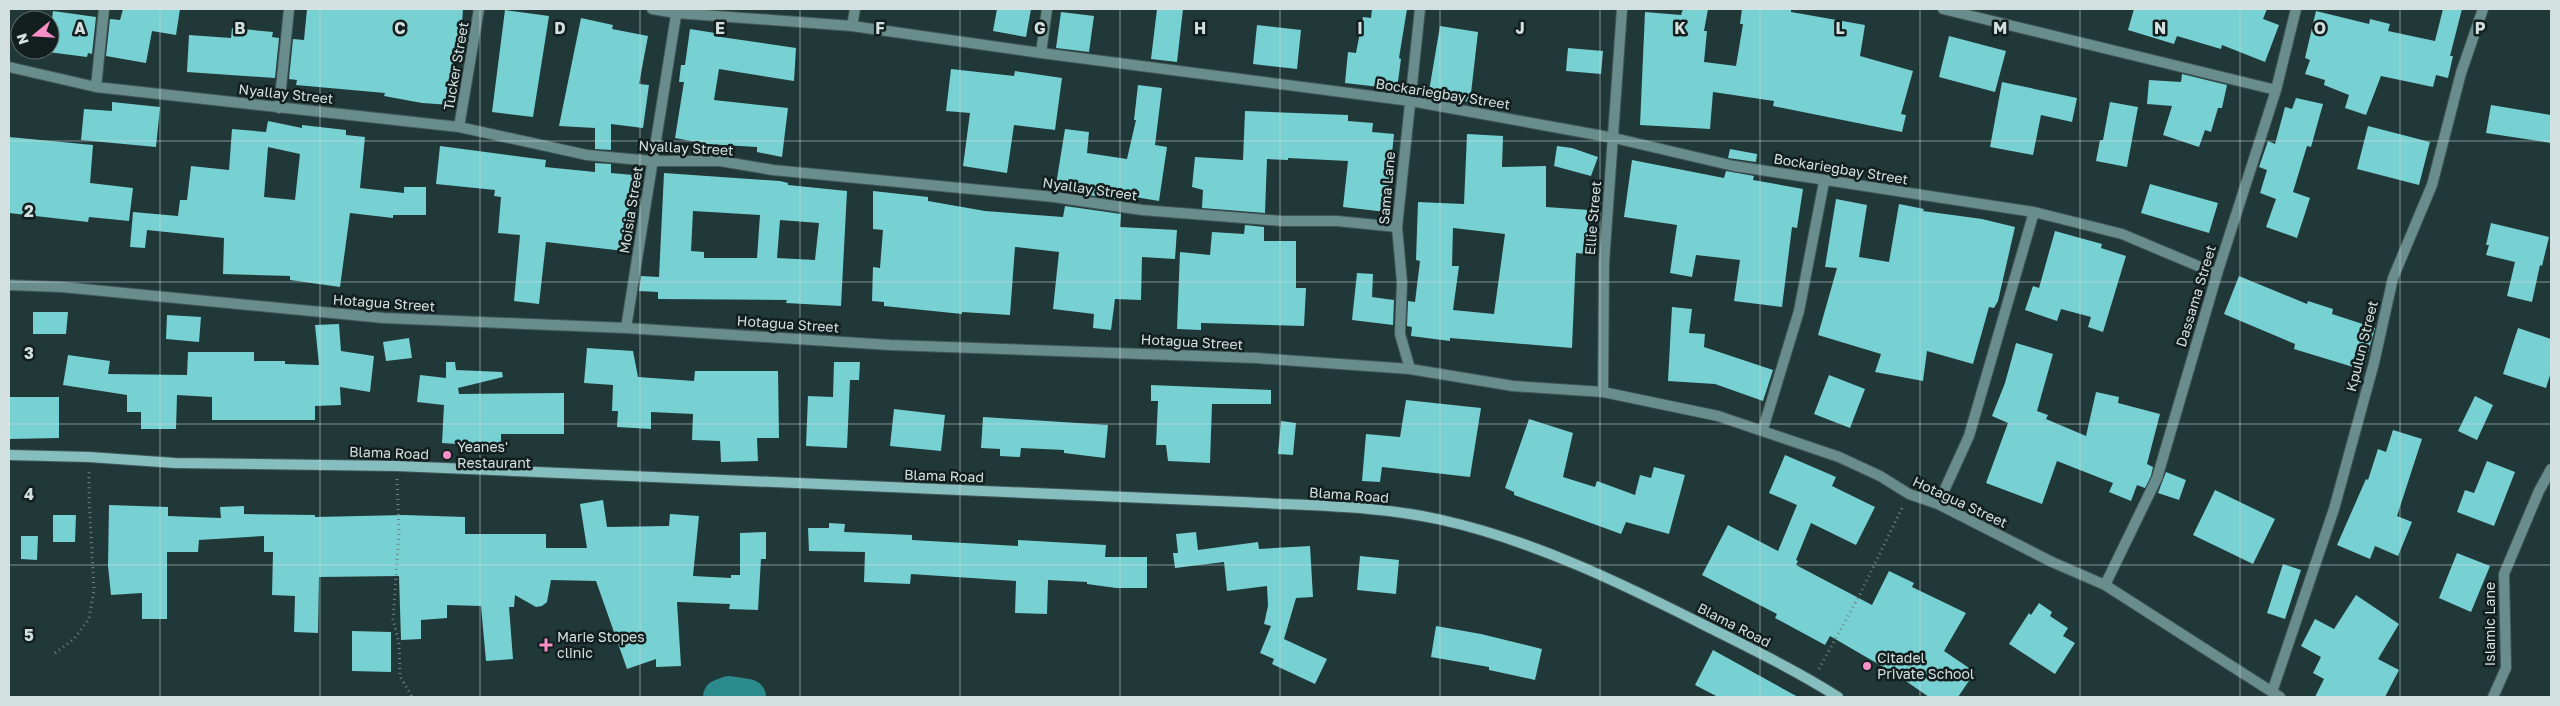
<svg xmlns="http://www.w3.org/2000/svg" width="2560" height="706" font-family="'Golos Text',sans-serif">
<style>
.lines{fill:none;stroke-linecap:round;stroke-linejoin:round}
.river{stroke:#2b8a8c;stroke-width:36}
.building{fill:#77d0d2;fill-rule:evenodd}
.street-casing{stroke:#415657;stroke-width:12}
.secondary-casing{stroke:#415657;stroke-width:12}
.path{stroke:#718484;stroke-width:3;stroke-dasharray:1 4;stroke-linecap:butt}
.street{stroke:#698c8c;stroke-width:10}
.secondary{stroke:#86bebf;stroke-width:10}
.grid{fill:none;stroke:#d3e0e0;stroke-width:1;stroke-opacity:0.55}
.poi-dot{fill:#f98fc9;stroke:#131e1e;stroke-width:2}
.labels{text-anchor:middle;stroke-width:5;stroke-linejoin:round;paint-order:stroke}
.street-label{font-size:14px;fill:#d3e0e0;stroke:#131e1e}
.poi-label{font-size:14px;fill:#d3e0e0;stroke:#131e1e;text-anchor:start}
.grid-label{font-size:16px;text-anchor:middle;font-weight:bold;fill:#d3e0e0;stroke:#131e1e;stroke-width:5;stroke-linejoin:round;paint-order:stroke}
</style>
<rect width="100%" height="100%" fill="#213839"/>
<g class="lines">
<path class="river" d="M721,697L729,694L748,697"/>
</g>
<path class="building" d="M123,9H180L176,35L152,31L146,63L106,56L110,19L120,20Z
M307,9H463L460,55H454L451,105L422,103L384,96L385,93L296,85L297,80L289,79L293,39L304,40Z
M997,9H1031L1026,37L993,31Z
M1157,9H1183L1177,62L1151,59Z
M1372,9H1407L1399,58L1401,59L1397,89L1345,83L1348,52L1356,53L1363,17L1371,18Z
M1683,9H1708L1704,31H1707L1704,62L1736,66L1743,24H1740L1742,9H1791V12L1865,25L1860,56L1913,71L1901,114L1906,115L1902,132L1773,106L1774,101L1713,92L1710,129L1640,125L1645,12L1681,15Z
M2134,9H2267L2263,19L2279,25L2265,62L2222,45L2221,49L2177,36L2174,44L2128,30Z
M2443,9H2462L2450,56H2453L2448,78L2436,75L2433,87L2381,76L2366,115L2345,108L2349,95L2324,85L2325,80L2305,74L2310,60L2305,58L2316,11L2369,24L2370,19L2390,24L2388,31L2435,41Z
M505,10L549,16L533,117L492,112Z
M53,11L96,17L92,54L88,53L87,57L48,52Z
M1061,12L1094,16L1089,52L1056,48Z
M581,18L613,25L612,29L648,36L639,84L649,85L643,128L611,124V150L595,149V128L559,126Z
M1257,25L1301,30L1297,69L1253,64Z
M1440,26L1478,32L1470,102L1428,97Z
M232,28L273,32L272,37L279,38L275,78L187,72L189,35L231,38Z
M690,29L715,33L714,36L796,48L794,81L719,69L714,100L788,108L782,157L757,152V147L707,144L675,138L684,82H679L681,65H685Z
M1949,36L2006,51L1995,92L1939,77Z
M1568,48L1603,51L1601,74L1566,71Z
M951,69L1014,76L1015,71L1062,78L1055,130L1014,125L1007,173L963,166L970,113L946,111Z
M2182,74L2227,85L2222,108H2218L2211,132L2205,130L2199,147L2163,135L2172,106L2147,104L2149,80L2181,82Z
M2002,82L2077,98L2072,122L2041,115L2033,155L1990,147Z
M1138,85L1162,88L1155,145L1167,147L1159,201L1123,195V200L1066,192L1067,187L1056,185L1065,129L1089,132L1087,153L1127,159L1136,120H1134Z
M2296,98L2323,104L2311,147L2307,146L2293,192L2310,198L2297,238L2266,227L2276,199L2260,193L2267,170L2259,167L2268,141L2275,144L2285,107L2292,109Z
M112,102L160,107L156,147L81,140L84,109L112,111Z
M2110,102L2138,107L2127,167L2096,161L2100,140H2103Z
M2491,105L2551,115V143L2486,133Z
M1245,111L1348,115V121L1373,123L1372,132L1394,134L1386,212L1343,207L1348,161L1288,158V160L1267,159L1265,213L1202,208L1203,190L1192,187L1195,157L1243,160Z
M268,121L302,128V125L346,130V135L365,137L360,188L404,193V187H426V215H393V218L350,213L340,287L290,280V276L223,274L224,238L147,230L145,248L130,247L133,212L178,216L180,200H187L191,166L229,170L232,129L266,132ZM268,147L300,154L295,200L264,197Z
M2368,126L2430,142L2419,185L2357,169Z
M1467,134L1503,136L1502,167L1546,166V207L1589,210L1586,254L1576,253L1572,348L1450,338V341L1411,336L1412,327L1407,326L1408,301L1415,302L1420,261L1416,260L1418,202L1464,204ZM1453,228L1505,234L1494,314L1453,310L1459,266H1452Z
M9,137L93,145L90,183L133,188L129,221L89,217L88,222L9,213Z
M440,146L546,160L545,167L595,172V163L611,164V173L633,175L624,251L546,242L539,304L514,301L520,235L498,233L501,197L494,196L495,190L436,184Z
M1557,146L1572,148L1598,157L1591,176L1554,166Z
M1730,149L1757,154L1756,162L1728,158Z
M1632,160L1724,178L1726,171L1754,176L1753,180L1803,189L1797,228L1792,227L1782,307L1734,301L1740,260L1696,255L1692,277L1670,273L1677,225L1624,217Z
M664,173L780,181L788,183V185L847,191L841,306L786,303L787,300L658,299V292L639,291L641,276L659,277ZM693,211L760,215L757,258H704V252L691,251ZM780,220L819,223L815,260L777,258Z
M2150,184L2218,203L2209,233L2141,213Z
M873,191L928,197V201L985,211L1063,217L1065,206L1121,214L1120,227L1177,230L1175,259L1142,257L1141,300L1115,299L1111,330L1093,328L1094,314L1053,309L1059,252L1015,247L1010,315L962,312V314L884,306V302L872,301L873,267L880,268L883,230L873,229Z
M1836,199L1867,205L1859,257L1889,262L1899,204L1924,209L1923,211L1982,219L2015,227L1998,301L1994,308L1989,307L1973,364L1927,351L1923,381L1875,372L1881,354L1818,335L1837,268L1825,267Z
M2491,223L2549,237L2542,266L2540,265L2532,302L2507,296L2515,262L2486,255L2489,245H2486Z
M1245,225L1264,227V241H1296V288H1306L1304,326L1201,323V330L1177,329L1180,252L1210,255L1212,232L1244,234Z
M2055,231L2102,244L2101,248L2126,256L2103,332L2088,327L2091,317L2061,309L2057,321L2025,310L2033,286L2039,288Z
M1357,273L1373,274L1372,297L1394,300L1393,325L1352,320Z
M2239,276L2307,304L2308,301L2333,309L2332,314L2375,328L2363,370L2294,349L2295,344L2224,314Z
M1672,307L1692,309L1689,333L1705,334L1704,347L1773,370L1763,401L1715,384L1668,381Z
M33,312H68L66,334H33Z
M167,315L201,317L199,342L166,339Z
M339,324L341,351L374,356L370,392L340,387L341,405L315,406V420H212V397L177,395L176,429H141V412H127V395L63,385L68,355L110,361L108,374L187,375L188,352H254V361H285V364L319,365L315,325Z
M2518,328L2551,339V372L2546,388L2503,374Z
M409,338L412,358L386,361L383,342Z
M2016,343L2053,354L2037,411L2048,415L2046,419L2086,436L2096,392L2119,397L2118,403L2160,414L2147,464L2153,467L2151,476L2145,488L2137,485L2131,501L2109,492L2113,483L2057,461L2042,504L1986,483L2008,423L1992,416L2005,383Z
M587,348L633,351L638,377L694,381L695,371H778L779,438H757L758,461L721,462L720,441L692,440L693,414L651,412V429L617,427L618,411H612L613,385L584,383Z
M446,362H455L456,370L502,372L503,377L458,388L459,394L564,393V434H501V447L442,443L444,405L417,402L420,375L446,378Z
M834,362H860L859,380H850L847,448L806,446L808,396L833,397Z
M1829,375L1865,389L1850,428L1814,414Z
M1151,385L1271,390V404H1212L1210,463L1168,461L1166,445H1156L1158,401H1151Z
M2475,396L2493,405L2477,440L2458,431Z
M9,397H59V438L9,439Z
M1406,400L1481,408L1470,477L1382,467L1380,482L1362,481L1366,434L1400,437Z
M894,409L945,415L941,451L890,446Z
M983,417L1108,425L1105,458L1064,453V450L1021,448L1020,457L1000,456V449L981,448Z
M1529,419L1573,433L1563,477L1595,487L1597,481L1635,495L1640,475L1651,478L1654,467L1685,475L1669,534L1626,522L1621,534L1514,495V492L1505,488Z
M1281,421L1296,423L1293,455L1278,454Z
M2393,430L2422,439L2397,516L2412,522L2398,556L2375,546L2370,559L2337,545L2366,479L2368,480L2378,449L2386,452Z
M1785,455L1836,477L1832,486L1875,507L1856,545L1811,523L1796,560L1798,561L1796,565L1872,605L1889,571L1914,583L1912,587L1966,613L1944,651L1975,672L1958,697H1929L1897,675L1830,636L1825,645L1775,618L1777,614L1702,575L1728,525L1778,551L1797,505L1769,493Z
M2487,461L2515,472L2494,526L2457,512L2465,490L2474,493Z
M2166,472L2186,480L2179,500L2158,493Z
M2215,490L2275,519L2253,564L2193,535Z
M603,500L607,527L669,526L670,514L699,516L693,576L731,578V575H740V533L766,532V559H761L758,610L729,609L730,604L677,602L681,666L656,667V659L627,669L596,581L551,580L547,602L542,606L536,607L515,595L514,607H509L513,659L486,661L481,606L447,605V618L421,620V639L401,640L399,576L319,577L318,633L294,632L295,596L272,595L273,552H264V536L199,540L198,552H167V619H142V593L111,595L108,566L109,505L168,507V516L221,518L220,507L244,506V514L315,515V517L405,515L465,517V534H546V548H587L580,504Z
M53,515H76L75,542H53Z
M829,523L845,524L844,532L912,535V540L1018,546V540L1106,545L1105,557H1147V588H1116L1087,584V582L1048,580L1047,614L1015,613L1016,581L911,574L910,584L864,582L865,552L809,551L808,528H829Z
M1196,532L1198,550L1258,542L1259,549L1310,546L1313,597L1296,598L1284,639L1327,659L1315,684L1272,664L1274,659L1260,653L1271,626L1264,624L1268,606L1267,586L1227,591L1224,562L1175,568L1173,553H1178L1176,534Z
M21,536H38L37,560L21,559Z
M2457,553L2490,566L2471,612L2439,598Z
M1360,556L1399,560L1396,594L1357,590Z
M2283,564L2301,570L2285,619L2267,613Z
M2356,595L2399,624L2378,659L2399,670L2385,697H2315L2324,679L2313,673L2321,657L2301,646L2315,619L2334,629Z
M2039,603L2052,612L2050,616L2068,628L2063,636L2075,643L2055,674L2009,644L2029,613L2031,615Z
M1436,626L1481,634L1542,649L1535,680L1489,670V667L1431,657Z
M352,631L391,632V672L352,671Z
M1713,650L1798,697H1718L1695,685Z"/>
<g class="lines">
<defs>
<path id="street" d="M652,9L676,13L852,26L1041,53L1411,101L1614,138L1734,166L2034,212L2122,234L2217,274
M1943,9L2276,90
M852,26L855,9
M1041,53L1047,9
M9,67L96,87L459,127L587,155L652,161H720L773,170L1054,197L1142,210L1282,221H1337L1397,227
M96,87L104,9
M279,108L289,9
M459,127L479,9
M9,285L62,287L384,318L626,328L890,345L1256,358L1410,369L1513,386L1603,392L1604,263L1622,9
M626,328L677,9
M1410,369L1400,334L1402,282L1397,227L1420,9
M1603,392L1718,416L1839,457L1880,476L1909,494L1938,504L2052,562L2105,585L2280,697
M1763,429L1799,311L1824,182
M1938,504L1969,436L2034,212
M2105,585L2157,478L2217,274L2276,90L2296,9
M2272,692L2334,509L2374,363L2393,278L2432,185L2461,73L2483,9
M2493,697L2506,668L2504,574L2539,491L2551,469"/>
<path id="secondary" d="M9,455L89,457L175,463L397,466L1242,502C1308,506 1377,505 1442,520C1535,541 1623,584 1708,627C1752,649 1797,671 1838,697"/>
</defs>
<use href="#street" class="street-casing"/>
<use href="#secondary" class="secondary-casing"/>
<path class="path" d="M397,479L399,533L393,619L399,643L400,676L412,697
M55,653L74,639L89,619L94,590L89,499V470
M1819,669L1860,594L1903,506"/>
<use href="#street" class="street"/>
<use href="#secondary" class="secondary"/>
</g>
<path class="grid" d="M160,9V697M320,9V697M480,9V697M640,9V697M800,9V697M960,9V697M1120,9V697M1280,9V697M1440,9V697M1600,9V697M1760,9V697M1920,9V697M2080,9V697M2240,9V697M2400,9V697M9,141H2551M9,282H2551M9,424H2551M9,565H2551"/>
<g class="poi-dot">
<circle cx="447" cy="455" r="5"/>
<path d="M543.5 637.5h5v5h5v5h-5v5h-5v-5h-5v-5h5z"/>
<circle cx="1867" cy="666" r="5"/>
</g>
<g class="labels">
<g class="street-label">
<text transform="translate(456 66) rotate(-80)" y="5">Tucker Street</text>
<text transform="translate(286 94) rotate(6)" y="5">Nyallay Street</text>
<text transform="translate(1443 94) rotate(9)" y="5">Bockariegbay Street</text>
<text transform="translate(686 148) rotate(3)" y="5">Nyallay Street</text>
<text transform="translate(1841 169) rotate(9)" y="5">Bockariegbay Street</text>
<text transform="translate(1387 188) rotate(-85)" y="5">Sama Lane</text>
<text transform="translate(1090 189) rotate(8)" y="5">Nyallay Street</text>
<text transform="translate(631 210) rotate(-81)" y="5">Moisia Street</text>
<text transform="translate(1593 218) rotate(-85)" y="5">Ellie Street</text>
<text transform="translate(2196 296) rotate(-73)" y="5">Dassama Street</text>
<text transform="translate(384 303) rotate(4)" y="5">Hotagua Street</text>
<text transform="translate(788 324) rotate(4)" y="5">Hotagua Street</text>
<text transform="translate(1192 342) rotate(3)" y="5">Hotagua Street</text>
<text transform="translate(2362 346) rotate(-76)" y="5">Kpulun Street</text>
<text transform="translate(389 453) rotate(2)" y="5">Blama Road</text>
<text transform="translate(944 476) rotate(2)" y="5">Blama Road</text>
<text transform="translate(1349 495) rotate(4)" y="5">Blama Road</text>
<text transform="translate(1960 502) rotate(25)" y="5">Hotagua Street</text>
<text transform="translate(2490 624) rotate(-90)" y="5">Islamic Lane</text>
<text transform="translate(1734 625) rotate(27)" y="5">Blama Road</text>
</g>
<g class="poi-label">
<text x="457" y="452">Yeanes'<tspan x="457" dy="16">Restaurant</tspan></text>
<text x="557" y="642">Marie Stopes<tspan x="557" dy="16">clinic</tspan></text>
<text x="1877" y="663">Citadel<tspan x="1877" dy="16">Private School</tspan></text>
</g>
</g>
<g class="grid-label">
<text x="80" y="34">A</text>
<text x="240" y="34">B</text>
<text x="400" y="34">C</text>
<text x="560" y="34">D</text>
<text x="720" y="34">E</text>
<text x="880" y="34">F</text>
<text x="1040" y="34">G</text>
<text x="1200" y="34">H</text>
<text x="1360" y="34">I</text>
<text x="1520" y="34">J</text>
<text x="1680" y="34">K</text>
<text x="1840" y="34">L</text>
<text x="2000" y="34">M</text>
<text x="2160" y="34">N</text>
<text x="2320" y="34">O</text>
<text x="2480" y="34">P</text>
<text x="29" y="217">2</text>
<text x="29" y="359">3</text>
<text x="29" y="500">4</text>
<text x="29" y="641">5</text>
</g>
<rect width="2560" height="706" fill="none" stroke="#d3e0e0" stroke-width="20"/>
<g transform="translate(35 35) rotate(252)"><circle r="24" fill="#131e1e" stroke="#606c6c"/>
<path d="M0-4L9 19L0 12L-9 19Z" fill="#f98fc9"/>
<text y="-8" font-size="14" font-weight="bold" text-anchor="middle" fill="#d3e0e0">N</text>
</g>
</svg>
